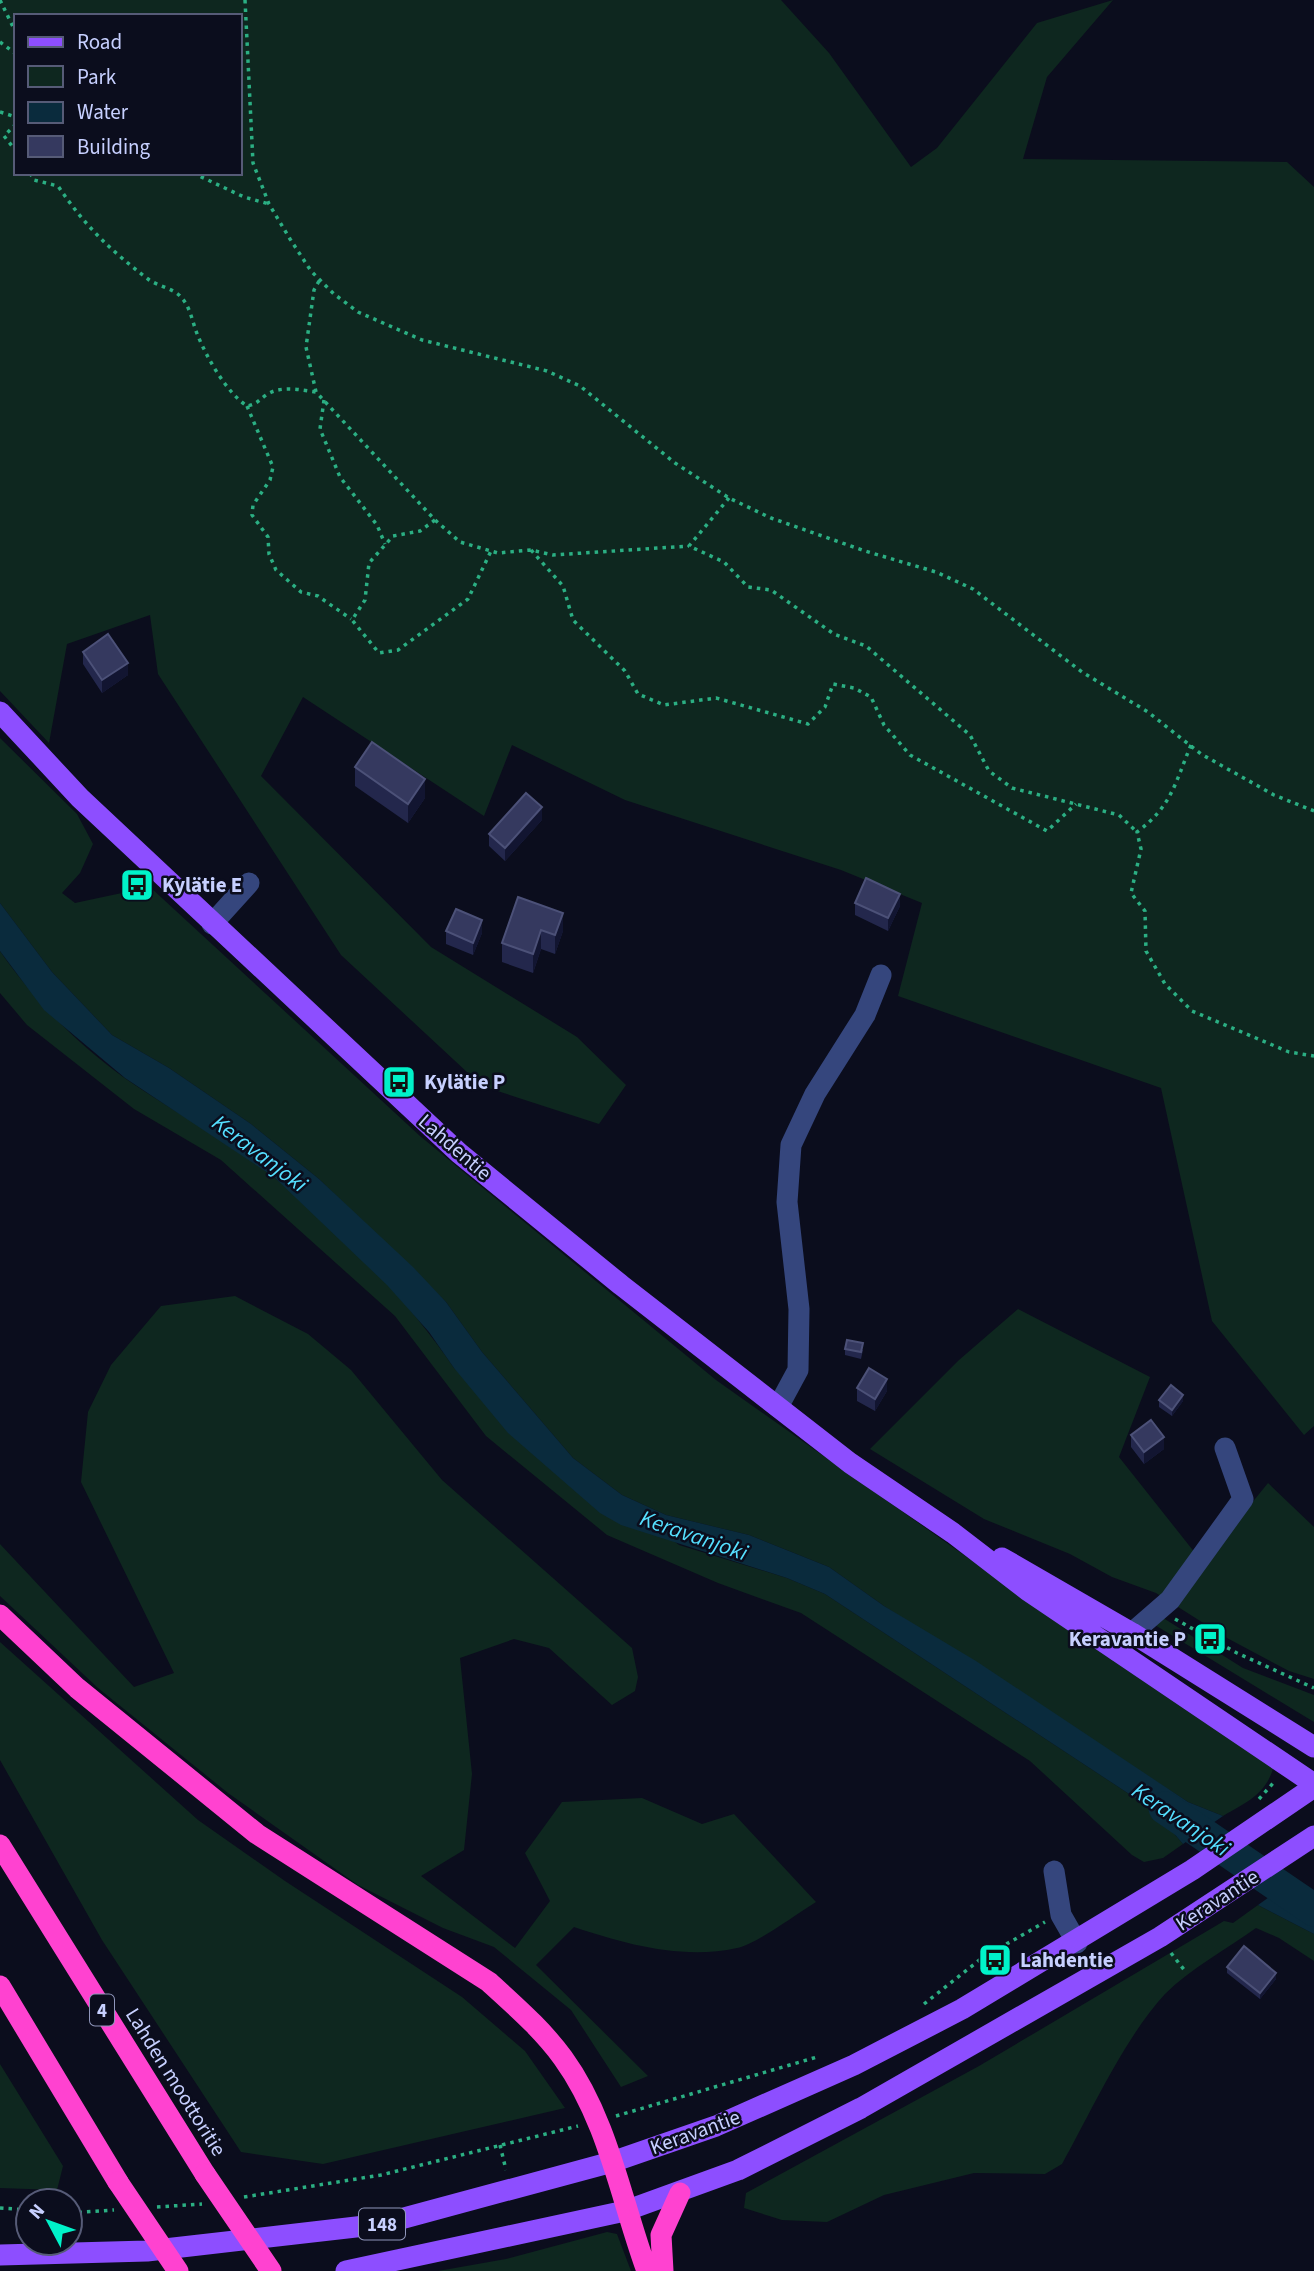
<svg xmlns="http://www.w3.org/2000/svg" width="1314" height="2271" font-family="'Source Sans 3',sans-serif">
<style>
.green{fill:#0e271f;fill-rule:evenodd}
.water{fill:#0a2b3d}
.lines{fill:none;stroke-linecap:round;stroke-linejoin:round}
.river{stroke:#0a2b3d;stroke-width:33}
.path{stroke:#2baf83;stroke-width:3.5;stroke-dasharray:3.5 5;stroke-linecap:butt}
.minor{stroke:#35467d;stroke-width:21}
.major{stroke:#8d4eff;stroke-width:21}
.highway{stroke:#ff42d0;stroke-width:21}
.highway-bridge{stroke:#ff42d0;stroke-width:21}
.wall{fill:#23274c}
.shaded-wall{fill:#121531}
.building{fill:#35395f;stroke:#4c5178;stroke-width:2}
.labels{text-anchor:middle;stroke-width:5;stroke-linejoin:round;paint-order:stroke}
.shield{fill:#0b0d1d;stroke:#8f96bb;stroke-width:2}
.shield-label{font-size:19px;font-weight:bold;fill:#c7d0ff}
.poi-label{font-size:21px;font-weight:bold;fill:#c7d0ff;stroke:#0b0d1d;text-anchor:start}
.street-label{font-size:21px;fill:#c7d0ff;stroke:#0b0d1d}
.water-label{font-size:23px;font-style:italic;fill:#55dfff;stroke:#0b0d1d}
</style>
<rect width="100%" height="100%" fill="#0b0d1d"/>
<path class="green" d="M0,0H781L829,53L911,167L937,148L1037,23L1113,0L1047,77L1023,159L1287,162L1314,187V1426L1304,1435L1212,1321L1161,1088L898,996L922,903L841,870L625,800L512,745L484,816L303,697L261,776L431,947L577,1037L626,1085L599,1124L482,1086L341,955L158,674L150,615L67,644L49,743L0,691ZM16,16H240V173H16Z
M0,738L77,814L93,844L80,873L62,893L75,903L150,887L420,1136L716,1380L1029,1601L1274,1765C1267,1794 1247,1802 1223,1816L1188,1802L884,1606L829,1567L749,1535L666,1515L622,1495L573,1458L482,1352L446,1302L319,1179L251,1124L169,1068L112,1035L52,972L0,903Z
M0,951C33,999 78,1045 126,1079C174,1112 226,1140 272,1176C337,1226 408,1300 454,1368L679,1545L787,1578L825,1594L1155,1811L1183,1844L1163,1858L1144,1862L1132,1855L1030,1761L801,1613L718,1583L607,1535L486,1436L395,1316L221,1160L134,1109L27,1025L0,993Z
M235,1296L308,1334L351,1370L442,1480L632,1648L638,1677L635,1691L612,1705L549,1648L514,1639L460,1658L472,1774L464,1850L421,1876L515,1948L550,1901L525,1853L562,1802L642,1798L702,1824L734,1814L816,1902C798,1913 755,1945 737,1948C682,1960 625,1944 574,1927L536,1965L648,2076L621,2087L571,2010L494,1947L443,1928L358,1885L228,1793L98,1688L0,1596V1544L134,1687L174,1673L81,1482L88,1412L111,1365L161,1306Z
M1018,1309L1150,1377L1119,1457L1203,1563L1268,1483L1314,1527V1679L1289,1671L1227,1638L1156,1593L1112,1577L1070,1554L984,1519L870,1449L959,1360Z
M1160,1616L1243,1668L1314,1695V1722L1150,1622Z
M0,1642L198,1820L285,1881L462,1997L525,2051L565,2108L323,2164L241,2152L102,1940L0,1760Z
M1258,1905L1314,1934V1961L1279,1938L1256,1928C1227,1949 1191,1968 1165,1994C1125,2037 1091,2112 1062,2164L1045,2174L974,2173L884,2195L827,2222L782,2220L744,2208L746,2193L979,2066L1224,1921L1233,1923Z
M0,2064L63,2166L57,2190L0,2188Z
M607,2232L617,2234L631,2271H438L506,2259Z"/>
<path class="water" d="M0,903L52,972L112,1035L169,1068L251,1124L319,1179L413,1267L446,1302L482,1352L573,1458L622,1495L666,1515L749,1535L829,1567L884,1606L976,1661L1188,1802L1223,1816L1183,1844L1155,1811L825,1594L787,1578L621,1525L600,1513L508,1433L454,1368L429,1332L387,1285L274,1177L125,1078L44,1010L0,951Z
M1294,1879L1314,1893V1934L1258,1905Z"/>
<g class="lines">
<path class="river" d="M1165,1808L1314,1910"/>
<path class="path" d="M0,0L16,33
M245,0L253,163L269,204L290,239L311,271L334,294L358,312L422,340L547,371L580,386L675,463L729,498L771,518L865,551L936,572L973,589L1082,672L1148,712L1201,754L1274,795L1314,811
M0,42L16,54
M0,112L16,117
M16,124L4,136L16,151
M30,173L34,180L58,186C85,226 110,250 148,279C157,286 173,288 181,297C191,308 192,322 198,336C207,358 227,393 247,406C257,404 259,400 266,395C281,385 300,390 316,392
M193,173L244,197L269,204
M319,281L314,290L306,347L316,392L435,520L460,542L498,553L531,550L553,555L689,546
M324,400L320,429L340,477L377,525L385,544
M247,406L273,467L270,480L253,505L252,515L268,537L269,554L276,570L301,592L318,596L351,619
M729,498L689,546L724,562L748,587L771,590L834,634L866,646L970,735L989,771L1012,788L1119,815L1137,832
M435,520L420,531L393,536L369,563L365,600L352,620L379,653L398,650L468,599L491,551
M531,550L563,586L573,620L625,671L638,694L664,705L716,698L808,724L825,707L833,684L854,688L871,697L884,725L910,755L1047,831L1076,804
M1191,745C1175,783 1172,806 1137,832L1141,849L1131,893L1145,911L1146,951L1165,984L1192,1011L1289,1052L1314,1056
M1175,1619L1237,1653L1314,1688
M1259,1799L1275,1781
M1171,1953L1185,1971
M924,2004L982,1958L1045,1922
M616,2116L817,2057
M500,2145L506,2170
M244,2197L381,2175L578,2126
M157,2207L202,2204
M0,2208L28,2210
M70,2213L114,2210"/>
<path class="minor" d="M212,924L249,883
M778,1407L798,1370L799,1309L787,1202L791,1145L815,1094L865,1015L881,975
M1117,1651L1132,1633L1170,1600L1243,1499L1225,1448
M1054,1871L1061,1915L1077,1943"/>
<path class="major" d="M0,712L80,798L459,1153L621,1285L850,1463L953,1533L1027,1590L1314,1784
M1002,1558L1132,1633L1314,1747
M0,2255L147,2251L382,2224L612,2162L716,2126L854,2065L962,2009L1192,1870L1314,1787
M346,2271L625,2211L738,2170L861,2108L1160,1937L1314,1836"/>
<path class="highway" d="M0,1615L77,1688L257,1834L489,1982C515,2006 542,2029 563,2058C608,2120 621,2200 647,2271
M0,1845L205,2174
M0,1986L118,2182
M663,2271L661,2235L680,2193"/>
<path class="highway-bridge" d="M205,2174L271,2271
M118,2182L178,2271"/>
</g>
<path class="wall" d="M83,652L128,675L102,693L83,664Z
M355,767L425,798L408,823L355,786Z
M542,820L505,861L489,846V834Z
M518,897L563,931L555,954L541,949L533,973L502,962V943Z
M855,903L900,906L888,931L855,915Z
M446,931L482,933L473,955L446,944Z
M845,1349L863,1350L861,1359L845,1355Z
M857,1388L887,1391L875,1411L857,1401Z
M1159,1400L1183,1401L1172,1416L1159,1407Z
M1131,1435L1164,1449L1144,1464L1131,1447Z
M1227,1967L1276,1979L1260,1999L1227,1973Z"/>
<path class="shaded-wall" d="M128,663V675L102,693V680Z
M425,779V798L408,823V804Z
M542,807V820L505,861V848Z
M900,894V906L888,931V918Z
M563,913V931L555,954V935Z
M482,920V933L473,955V943Z
M541,930V949L533,973V954Z
M887,1379V1391L875,1411V1399Z
M1183,1395V1401L1172,1416V1410Z
M1164,1437V1449L1144,1464V1452Z
M1276,1973V1979L1260,1999V1993Z"/>
<path class="building" d="M108,634L128,663L102,680L83,652Z
M372,742L425,779L408,804L355,767Z
M526,793L542,807L505,848L489,834Z
M866,878L900,894L888,918L855,903Z
M518,897L563,913L555,935L541,930L533,954L502,943Z
M456,909L482,920L473,943L446,931Z
M847,1340L863,1343L861,1352L845,1349Z
M869,1368L887,1379L875,1399L857,1388Z
M1171,1385L1183,1395L1172,1410L1159,1400Z
M1151,1420L1164,1437L1144,1452L1131,1435Z
M1244,1946L1276,1973L1260,1993L1227,1967Z"/>
<defs>
<symbol id="bus-square" viewBox="-11 -11 22 22"><rect x="-9" y="-9" width="18" height="18" rx="4" fill="#00f2c9" stroke="#0b0d1d"/><path d="M-5-6H5V4H4V6H2V4H-2V6H-4V4H-5ZM-3.5-4V0h7V-4ZM-3.5 1.2v1.5H-2V1.2ZM2 1.2v1.5H3.5V1.2Z" fill="#111"/></symbol>
</defs>
<g fill-rule="evenodd">
<use href="#bus-square" x="118" y="866" width="38" height="38"/>
<use href="#bus-square" x="380" y="1063" width="38" height="38"/>
<use href="#bus-square" x="1191" y="1620" width="38" height="38"/>
<use href="#bus-square" x="976" y="1941" width="38" height="38"/>
</g>
<g class="labels">
<g class="shield">
<rect x="90" y="1994.5" width="24" height="31" rx="5"/>
<rect x="359" y="2208.5" width="46" height="31" rx="5"/>
</g>
<g class="shield-label">
<text x="102" y="2017">4</text>
<text x="382" y="2231">148</text>
</g>
<g class="poi-label">
<text x="162" y="892">Kylätie E</text>
<text x="424" y="1089">Kylätie P</text>
<text x="1186" y="1646" text-anchor="end">Keravantie P</text>
<text x="1020" y="1967">Lahdentie</text>
</g>
<g class="street-label">
<text transform="translate(455 1147) rotate(41)" y="7">Lahdentie</text>
<text transform="translate(1217 1900) rotate(-33)" y="7">Keravantie</text>
<text transform="translate(176 2082) rotate(58)" y="7">Lahden moottoritie</text>
<text transform="translate(695 2132) rotate(-20)" y="7">Keravantie</text>
</g>
<g class="water-label">
<text transform="translate(260 1153) rotate(37)" y="8">Keravanjoki</text>
<text transform="translate(694 1535) rotate(19)" y="8">Keravanjoki</text>
<text transform="translate(1181 1819) rotate(34)" y="8">Keravanjoki</text>
</g>
</g>
<rect x="14" y="14" width="228" height="161" fill="#0b0d1d" stroke="#565b77" stroke-width="2"/>
<rect x="28" y="37" width="35" height="10" fill="#8d4eff" stroke="#565b77" stroke-width="2"/>
<text x="77" y="49" font-size="21" fill="#c7d0ff">Road</text>
<rect x="28" y="66" width="35" height="21" fill="#0e271f" stroke="#565b77" stroke-width="2"/>
<text x="77" y="84" font-size="21" fill="#c7d0ff">Park</text>
<rect x="28" y="102" width="35" height="21" fill="#0a2b3d" stroke="#565b77" stroke-width="2"/>
<text x="77" y="119" font-size="21" fill="#c7d0ff">Water</text>
<rect x="28" y="136" width="35" height="21" fill="#35395f" stroke="#565b77" stroke-width="2"/>
<text x="77" y="154" font-size="21" fill="#c7d0ff">Building</text>
<g transform="translate(49 2222) rotate(311)"><circle r="33" fill="#0b0d1d" stroke="#565b77" stroke-width="2"/>
<path d="M0-5L12 26L0 18L-12 26Z" fill="#00f2c9"/>
<text y="-10" font-size="19" font-weight="bold" text-anchor="middle" fill="#c7d0ff">N</text>
</g>
</svg>
